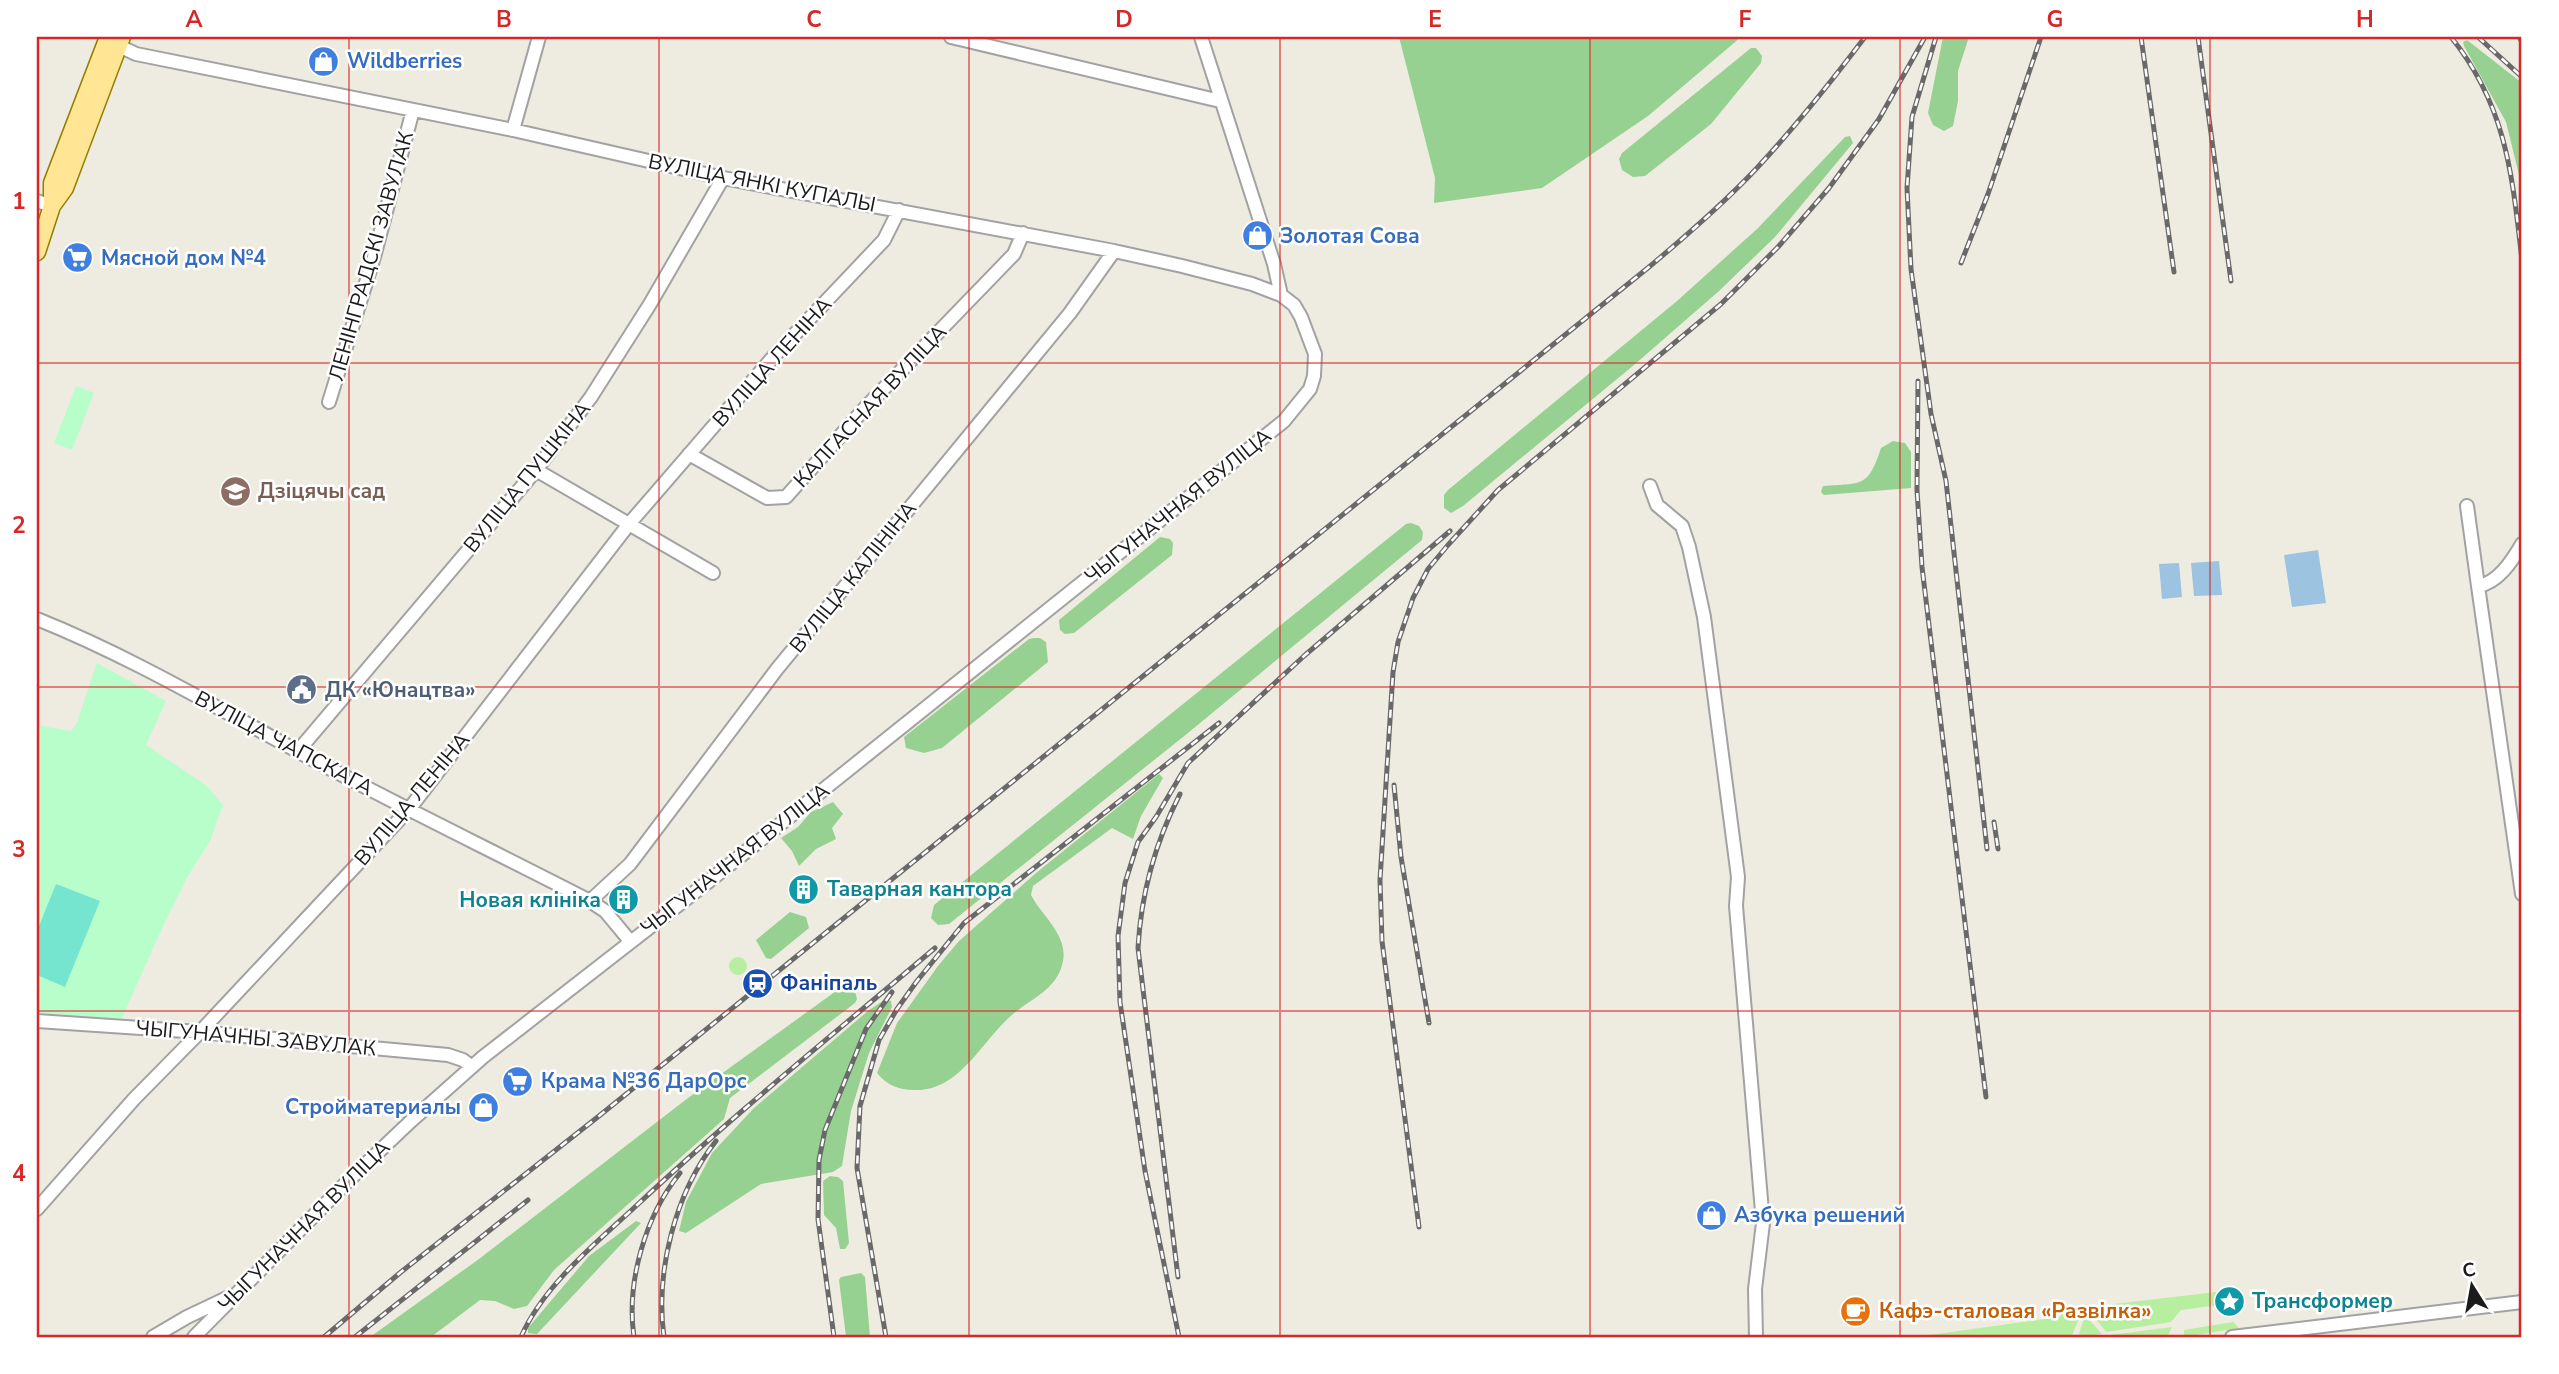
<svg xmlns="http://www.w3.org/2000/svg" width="2559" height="1374" font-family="'Nunito Sans',sans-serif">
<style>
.grass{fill:#b7eea0}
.forest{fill:#97d191}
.park{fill:#b7feca}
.pitch{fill:#76e5cf}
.water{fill:#9cc3e0}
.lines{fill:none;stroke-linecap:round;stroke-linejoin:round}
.minor-casing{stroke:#a2a2a2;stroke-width:16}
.major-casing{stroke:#937e00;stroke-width:19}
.minor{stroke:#fff;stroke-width:12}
.major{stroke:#ffe594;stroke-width:16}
.rail-casing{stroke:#696969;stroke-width:5}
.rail{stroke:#fff;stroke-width:2.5;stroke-dasharray:8;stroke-linecap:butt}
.grid{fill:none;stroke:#d62828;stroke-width:2;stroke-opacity:0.55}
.labels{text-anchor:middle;stroke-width:5;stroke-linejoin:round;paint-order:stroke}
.shop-label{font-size:21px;font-weight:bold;fill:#366cbe;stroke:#fff;text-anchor:start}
.street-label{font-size:21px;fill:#1b1b1b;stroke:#fff}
.education-label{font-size:21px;font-weight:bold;fill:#785e54;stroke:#fff;text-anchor:start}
.service-label{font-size:21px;font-weight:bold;fill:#4e5e75;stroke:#fff;text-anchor:start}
.culture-label{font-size:21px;font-weight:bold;fill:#0d838f;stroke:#fff;text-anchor:start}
.transit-label{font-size:21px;font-weight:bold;fill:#164399;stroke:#fff;text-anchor:start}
.food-label{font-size:21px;font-weight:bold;fill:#c56008;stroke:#fff;text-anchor:start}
.neatline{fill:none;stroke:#d62828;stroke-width:2.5}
.grid-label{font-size:23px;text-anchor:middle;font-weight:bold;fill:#d62828}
</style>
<rect width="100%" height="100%" fill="#eeece0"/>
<path class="grass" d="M729 966a9 9 0 1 1 18 0a9 9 0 1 1-18 0Z
M2233,1290L2234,1303L2181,1310L2171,1322L2106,1332L2097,1320L2130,1319L2129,1309L2094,1315L2088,1307Z
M2080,1308L2081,1313L2072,1336L1915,1337L2060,1317L2061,1310Z
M2085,1315L2102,1334L2078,1337Z
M2233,1322L2239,1328L2184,1337V1330Z
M2172,1327L2167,1337H2096Z"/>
<path class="forest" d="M1399,37H1741L1648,116L1542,188L1434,203L1435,178Z
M1943,37H1969L1958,71V101L1953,126L1944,131L1933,125L1928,113Z
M2467,40L2522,83V187L2506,122L2464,46L2463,42Z
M1751,48H1756L1762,56L1761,63L1711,124L1645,176L1633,177L1622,170L1619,159L1622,153Z
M1850,136L1853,143L1775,237L1719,291L1634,365L1463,506L1451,513L1444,508V495L1448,490L1677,301L1757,229L1845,137Z
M1893,441L1905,443L1911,452V488L1824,495L1821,492L1823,486C1862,483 1868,488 1881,448Z
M1411,523L1419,526L1423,532L1422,540L1188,733L949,924L938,925L931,918L934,905L1406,524Z
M1160,537L1170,539L1173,543L1172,555L1074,633L1065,634L1060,630L1059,620Z
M1034,638H1040L1046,642L1048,662L942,748L924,753L906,748L904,737L1029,639Z
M1159,774L1163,778L1141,816L1133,839L1112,828L1033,886L1031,895C1042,916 1068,935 1063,961C1058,989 1032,998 1013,1014C982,1040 960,1092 914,1090C898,1090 887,1085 877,1073L897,1023L938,966L959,941L1036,873Z
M833,802L843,814L832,828L836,839L816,849L799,866L792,851L781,838L798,827L811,812Z
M790,912L806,917L809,928L771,959L766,958L756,940Z
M849,985L855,991L857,999L855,1003L730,1098L724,1119L554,1270L527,1306L514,1309L495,1301L480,1300L431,1337H370L479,1259L688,1098L843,986Z
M886,999L891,1001L892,1007L869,1053L851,1111L842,1166L833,1172L761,1184L686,1233L679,1231L686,1202L712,1153L754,1108L869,1010Z
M830,1176L838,1177L843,1181L849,1243L845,1249H840L836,1228L824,1215L823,1181Z
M636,1221L641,1223L537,1334L528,1333V1328L589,1256Z
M861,1273L865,1277L870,1337H846L839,1280L841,1277Z"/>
<path class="park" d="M76,386L94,393L72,450L54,443Z
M97,663L166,701L146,745L207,786L223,805L210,841L188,876L164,924L121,1020L37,1012V725L71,731L76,725Z"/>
<path class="pitch" d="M56,884L100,901L65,987L37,975V931Z"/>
<path class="water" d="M2318,550L2326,603L2292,607L2284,555Z
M2219,561L2222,595L2194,596L2191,563Z
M2179,563L2182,597L2162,599L2159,564Z"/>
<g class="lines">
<defs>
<path id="minor" d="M951,37L1220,101
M1201,37L1274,264L1281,295
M119,46L136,54L513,130L723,178L1114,251L1182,266L1252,284L1281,295L1294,305L1301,317L1315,354L1314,376L1310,389L1284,421L713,878L483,1057L411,1121L351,1178L194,1337
M513,130L539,37
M37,201L52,206
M329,402L374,257L413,110
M689,454L767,498L786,497L865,408L1014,254L1023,233
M536,470L713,573
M1650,486L1657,505L1682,526L1689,547L1704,617L1738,877L1736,906L1763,1223L1755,1289L1756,1337
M2467,506L2478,586
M2522,544C2512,561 2498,583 2478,586L2522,894
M37,619C127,655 212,705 297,751C393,803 493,851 590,901L605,911L630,941
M298,751L536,470L591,397L650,304L723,178
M590,901L630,864L777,669L1070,313L1114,251
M37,1021L200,1032L448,1055L463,1060L472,1067
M37,1209L134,1099L200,1032L410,808L629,524L775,355L884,240L899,210
M153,1337L187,1317L227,1298
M2232,1337L2522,1302"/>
<path id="major" d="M52,206V183L108,37
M37,252L52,206L65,188L122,37"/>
</defs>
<use href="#minor" class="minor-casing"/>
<use href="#major" class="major-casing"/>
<use href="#minor" class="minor"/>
<use href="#major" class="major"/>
<defs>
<path id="rail" d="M1936,37L1912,117L1907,188L1911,269L1931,414L1946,481L1987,849
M2141,37L2174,272
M2198,37L2231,281
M2451,37C2507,107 2512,175 2522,260
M2478,37L2522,77
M2519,37L2522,42
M1961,263L1988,194L2041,37
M1918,381L1917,490L1922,567L1986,1097
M1394,785L1401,857L1429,1023
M1994,822L1998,849
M1419,1227L1382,941L1380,880L1393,672L1398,642L1413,598L1428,569L1448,545L1498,490L1721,304L1778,247L1829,188L1879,119L1925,37
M1178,1277L1138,948C1141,894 1155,843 1180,794
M324,1337L401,1272L599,1116L1649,267C1686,236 1723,204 1756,169C1795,127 1831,82 1865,37
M355,1337L528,1200
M521,1337C543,1286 596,1243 636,1206C732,1116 835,1033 935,948
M634,1337C626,1283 645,1216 680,1173
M664,1337C655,1272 675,1193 716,1141
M834,1337L818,1219L819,1160L825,1130L866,1029L892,992
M886,1337L857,1168L860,1106L879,1040L897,1009L917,981L964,923L1219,723
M1179,1337L1145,1171L1120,1002L1118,936L1125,883L1138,842L1156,817L1188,763L1304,656L1450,531"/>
</defs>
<use href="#rail" class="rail-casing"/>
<use href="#rail" class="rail"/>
</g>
<path class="grid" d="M349,37V1337M659,37V1337M969,37V1337M1280,37V1337M1590,37V1337M1900,37V1337M2210,37V1337M37,363H2522M37,687H2522M37,1011H2522"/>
<defs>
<symbol id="shop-disc" viewBox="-11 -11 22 22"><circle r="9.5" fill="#3f7fe0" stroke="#fff"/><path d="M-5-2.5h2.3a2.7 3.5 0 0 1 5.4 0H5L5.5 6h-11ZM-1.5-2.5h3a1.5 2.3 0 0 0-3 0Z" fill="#fff"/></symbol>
<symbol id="supermarket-disc" viewBox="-11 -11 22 22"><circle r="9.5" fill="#3f7fe0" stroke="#fff"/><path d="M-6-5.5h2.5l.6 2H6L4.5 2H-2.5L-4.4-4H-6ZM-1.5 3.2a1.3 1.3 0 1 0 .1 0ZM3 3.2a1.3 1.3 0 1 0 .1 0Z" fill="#fff"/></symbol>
<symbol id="school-disc" viewBox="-11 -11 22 22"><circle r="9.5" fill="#8d6e63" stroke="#fff"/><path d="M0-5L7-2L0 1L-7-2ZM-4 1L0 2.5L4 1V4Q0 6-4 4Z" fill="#fff"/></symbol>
<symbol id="civic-disc" viewBox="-11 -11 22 22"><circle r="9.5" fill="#5c6f8a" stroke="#fff"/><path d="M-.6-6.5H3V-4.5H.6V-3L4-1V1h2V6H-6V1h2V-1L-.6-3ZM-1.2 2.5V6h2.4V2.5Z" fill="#fff"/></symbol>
<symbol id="building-disc" viewBox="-11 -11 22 22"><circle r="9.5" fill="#0f9aa8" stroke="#fff"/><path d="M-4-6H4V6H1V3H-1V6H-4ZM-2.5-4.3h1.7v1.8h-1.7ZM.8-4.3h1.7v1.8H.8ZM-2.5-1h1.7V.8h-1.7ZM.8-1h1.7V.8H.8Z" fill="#fff"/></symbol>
<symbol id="station-disc" viewBox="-11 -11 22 22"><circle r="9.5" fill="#1a4fb4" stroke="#fff"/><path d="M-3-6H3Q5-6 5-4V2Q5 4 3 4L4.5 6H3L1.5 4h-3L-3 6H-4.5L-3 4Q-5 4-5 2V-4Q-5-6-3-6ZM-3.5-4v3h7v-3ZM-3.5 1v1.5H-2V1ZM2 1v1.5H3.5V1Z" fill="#fff"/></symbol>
<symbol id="sight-disc" viewBox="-11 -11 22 22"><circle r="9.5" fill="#0f9aa8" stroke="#fff"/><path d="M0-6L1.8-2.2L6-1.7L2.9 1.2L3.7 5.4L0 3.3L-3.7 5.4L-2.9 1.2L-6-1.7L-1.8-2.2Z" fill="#fff"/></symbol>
<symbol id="cafe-disc" viewBox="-11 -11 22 22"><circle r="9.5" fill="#e8710a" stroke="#fff"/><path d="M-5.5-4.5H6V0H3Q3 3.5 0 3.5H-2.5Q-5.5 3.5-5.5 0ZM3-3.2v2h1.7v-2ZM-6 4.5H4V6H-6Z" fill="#fff"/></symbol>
</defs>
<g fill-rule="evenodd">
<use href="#shop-disc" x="306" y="44" width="35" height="35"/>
<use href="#shop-disc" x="1240" y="218" width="35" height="35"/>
<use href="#supermarket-disc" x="60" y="240" width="35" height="35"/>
<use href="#school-disc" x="218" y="474" width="35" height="35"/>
<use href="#civic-disc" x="284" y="672" width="35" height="35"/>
<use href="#building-disc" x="786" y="872" width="35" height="35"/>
<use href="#building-disc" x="606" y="882" width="35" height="35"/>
<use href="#station-disc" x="740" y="966" width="35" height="35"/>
<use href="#supermarket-disc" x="500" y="1064" width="35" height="35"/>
<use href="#shop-disc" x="466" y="1090" width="35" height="35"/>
<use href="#shop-disc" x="1694" y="1198" width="35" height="35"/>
<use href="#sight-disc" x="2212" y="1284" width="35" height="35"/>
<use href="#cafe-disc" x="1838" y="1294" width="35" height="35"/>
</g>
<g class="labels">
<g class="shop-label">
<text x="347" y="68">Wildberries</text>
<text x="1280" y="243">Золотая Сова</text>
<text x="101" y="265">Мясной дом №4</text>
<text x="541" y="1088">Крама №36 ДарОрс</text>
<text x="461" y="1114" text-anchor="end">Стройматериалы</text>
<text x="1734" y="1222">Азбука решений</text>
</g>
<g class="street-label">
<text transform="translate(762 183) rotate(11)" y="7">ВУЛІЦА ЯНКІ КУПАЛЫ</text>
<text transform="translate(371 256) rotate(-74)" y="7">ЛЕНІНГРАДСКІ ЗАВУЛАК</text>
<text transform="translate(772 362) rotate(-48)" y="7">ВУЛІЦА ЛЕНІНА</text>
<text transform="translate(870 406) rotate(-47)" y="7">КАЛГАСНАЯ ВУЛІЦА</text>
<text transform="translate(527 477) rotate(-51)" y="7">ВУЛІЦА ПУШКІНА</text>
<text transform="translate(1178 506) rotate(-39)" y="7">ЧЫГУНАЧНАЯ ВУЛІЦА</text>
<text transform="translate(853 577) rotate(-51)" y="7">ВУЛІЦА КАЛІНІНА</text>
<text transform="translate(284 743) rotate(28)" y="7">ВУЛІЦА ЧАПСКАГА</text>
<text transform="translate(412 799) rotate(-50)" y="7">ВУЛІЦА ЛЕНІНА</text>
<text transform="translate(735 859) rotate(-38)" y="7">ЧЫГУНАЧНАЯ ВУЛІЦА</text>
<text transform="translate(256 1038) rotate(5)" y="7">ЧЫГУНАЧНЫ ЗАВУЛАК</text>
<text transform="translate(304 1226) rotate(-45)" y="7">ЧЫГУНАЧНАЯ ВУЛІЦА</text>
</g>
<g class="education-label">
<text x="258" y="498">Дзіцячы сад</text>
</g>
<g class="service-label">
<text x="325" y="697">ДК «Юнацтва»</text>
</g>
<g class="culture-label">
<text x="827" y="896">Таварная кантора</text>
<text x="601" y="907" text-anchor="end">Новая клініка</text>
<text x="2252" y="1308">Трансформер</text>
</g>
<g class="transit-label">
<text x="780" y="990">Фаніпаль</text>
</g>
<g class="food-label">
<text x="1879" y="1318">Кафэ-сталовая «Развілка»</text>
</g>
</g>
<rect width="2559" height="1374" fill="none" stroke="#ffffff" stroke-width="77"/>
<g transform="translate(2472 1286) rotate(349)" stroke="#ffffff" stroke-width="5" paint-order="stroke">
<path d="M0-5L12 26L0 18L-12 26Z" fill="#1b1b1b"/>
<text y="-10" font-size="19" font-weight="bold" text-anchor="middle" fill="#1b1b1b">С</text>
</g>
<rect x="38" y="38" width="2482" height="1298" class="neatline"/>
<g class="grid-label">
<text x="194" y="27">A</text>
<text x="504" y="27">B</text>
<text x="814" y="27">C</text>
<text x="1124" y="27">D</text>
<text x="1435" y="27">E</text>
<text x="1745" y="27">F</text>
<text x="2055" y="27">G</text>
<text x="2365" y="27">H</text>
<text x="19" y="209">1</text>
<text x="19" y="533">2</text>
<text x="19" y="857">3</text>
<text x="19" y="1181">4</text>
</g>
</svg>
